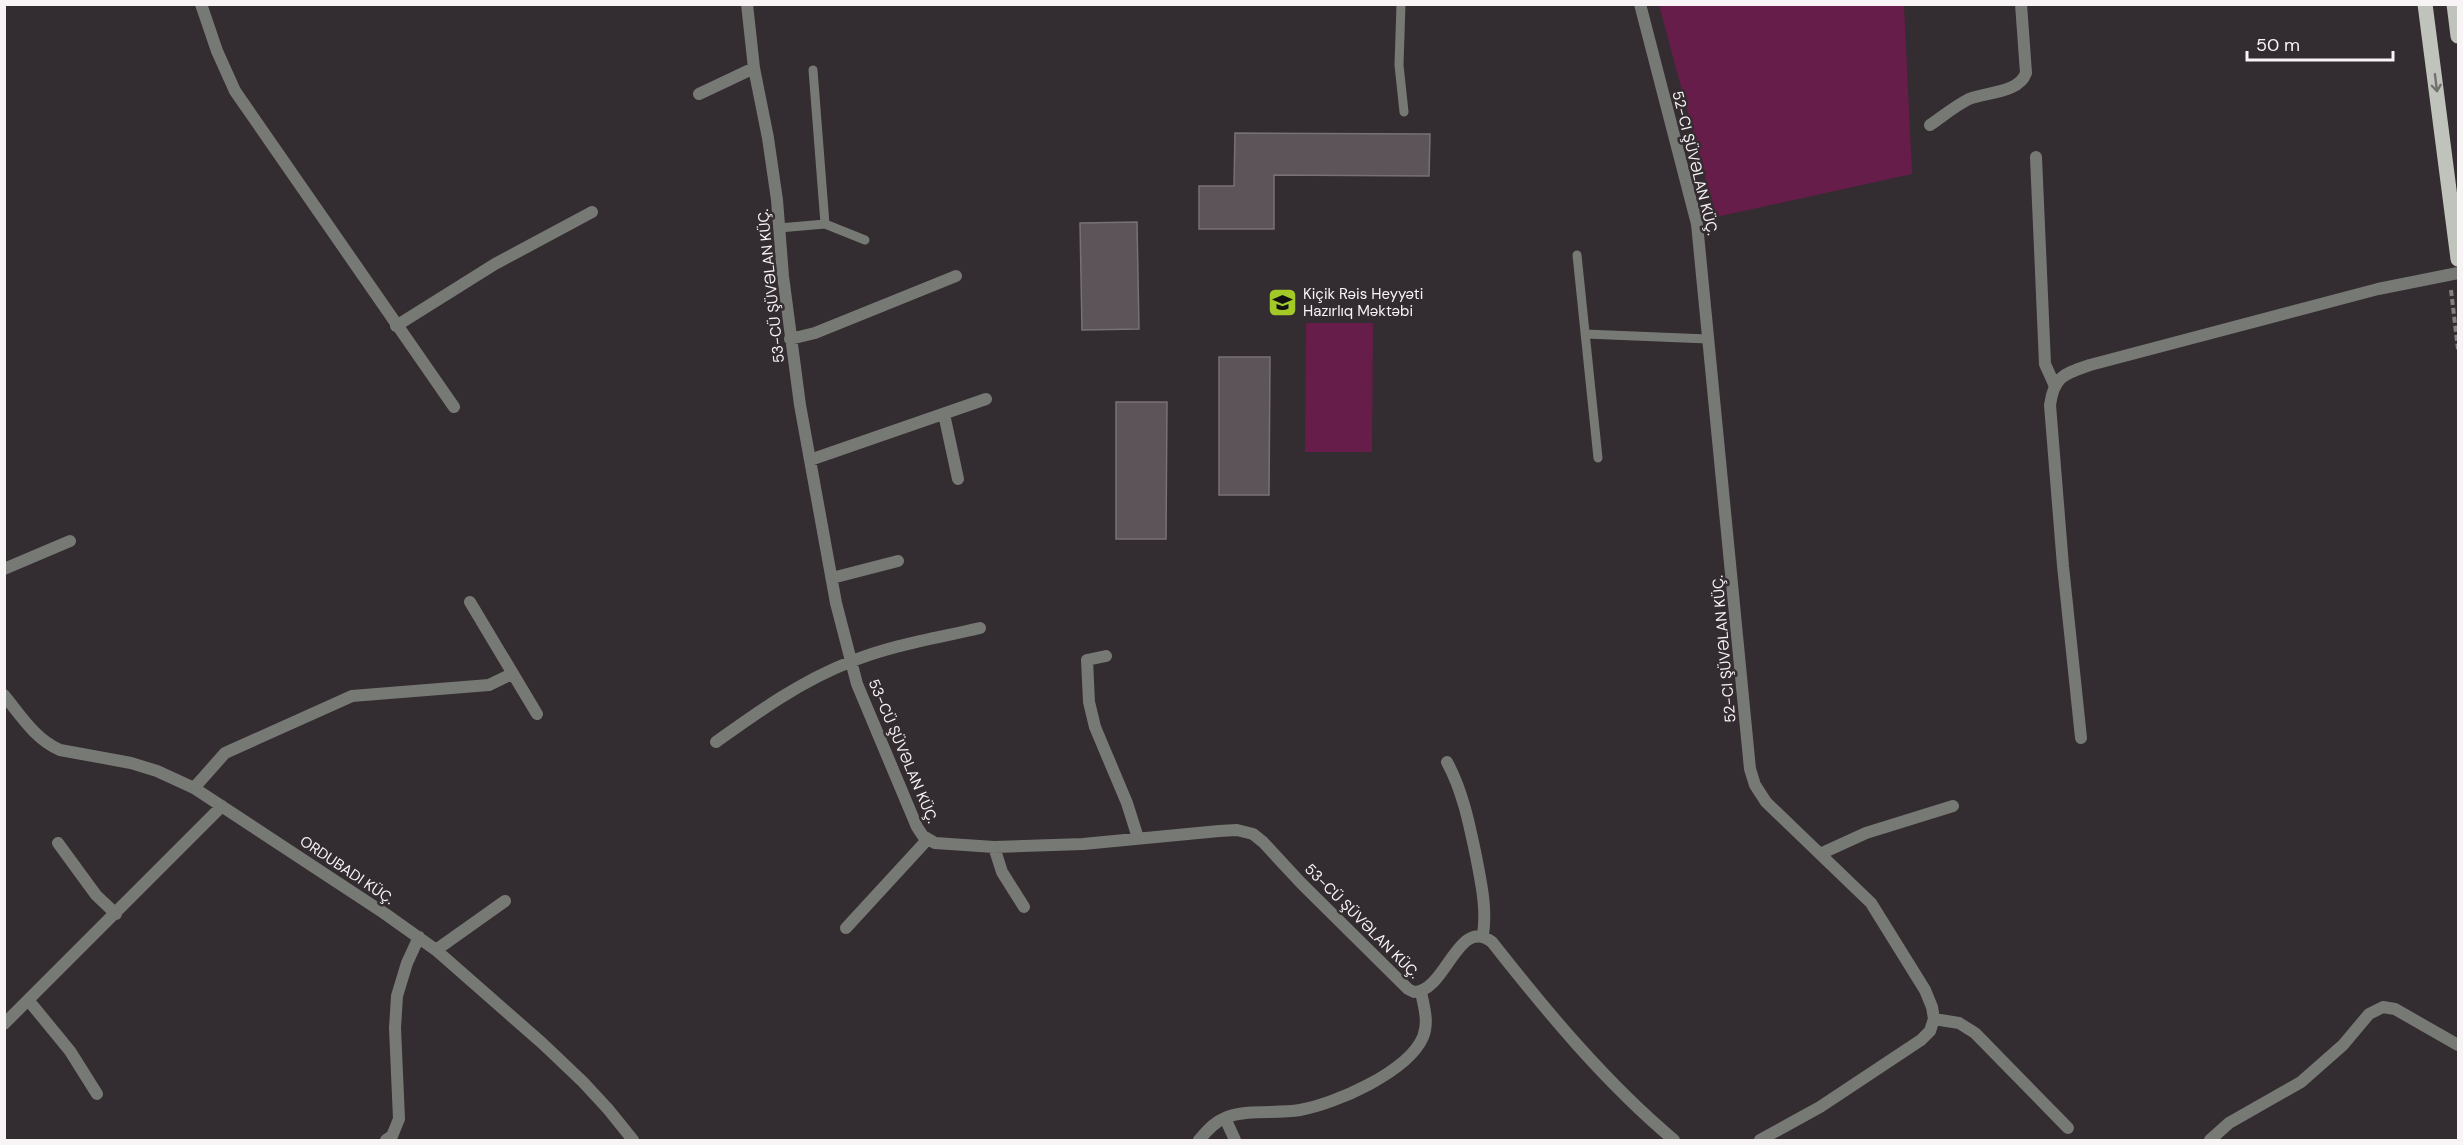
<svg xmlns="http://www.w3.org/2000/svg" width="2463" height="1145" font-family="'DM Sans',sans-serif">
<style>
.green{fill:#671d49}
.building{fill:#5c5458;stroke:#797074;stroke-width:1.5}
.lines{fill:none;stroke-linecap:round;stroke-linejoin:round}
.path{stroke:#847e81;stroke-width:4;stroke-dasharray:6 3;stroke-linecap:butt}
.lane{stroke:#777975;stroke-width:9}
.street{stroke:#777975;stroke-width:12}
.primary{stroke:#c0c3bb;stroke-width:15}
.oneway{stroke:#72706f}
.labels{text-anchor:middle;stroke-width:5;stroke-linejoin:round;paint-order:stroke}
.street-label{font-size:15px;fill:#f8f3f5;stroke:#332c30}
.poi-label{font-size:15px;fill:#f8f3f5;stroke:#332c30;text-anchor:start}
</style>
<rect width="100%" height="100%" fill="#332c30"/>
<path class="green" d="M1659,5H1904L1912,174L1716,217Z
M1306,323H1373L1372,452H1305Z"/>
<path class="building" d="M1235,133L1430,134L1429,176L1274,175V229H1199V186H1234Z
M1137,222L1139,329L1082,330L1080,223Z
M1219,357H1270L1269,495H1219Z
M1116,402H1167L1166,539H1116Z"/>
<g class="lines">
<path class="path" d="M2451,290L2458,349"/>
<path class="lane" d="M1401,4L1399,65L1404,112
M825,224L865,240
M779,228L825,224L813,70
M1577,255L1598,458
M1585,334L1708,339"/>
<path class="street" d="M201,4L217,51L235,91L454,407
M747,4L754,68L768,138L777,200L783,276L800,405L836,603L857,684L917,827L923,836L935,843L994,847L1083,844L1219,831L1237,830L1253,834L1263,842L1301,883L1408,989L1414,992C1446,992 1458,915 1492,942C1547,1012 1606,1083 1674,1140
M1640,4L1697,224L1750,769L1755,785L1766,802L1871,903L1925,990L1932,1007L1934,1019L1930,1031L1921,1040L1820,1107L1760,1140
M699,94L754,68
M1930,125C1943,116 1955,106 1969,99C1987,92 2019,93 2026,73L2021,4
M2036,157L2045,364L2054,384
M396,326L495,264L592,212
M790,339L815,333L956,276
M944,414L958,479
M810,460L986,399
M4,569L70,541
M832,578L898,561
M470,602L537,714
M1106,656L1087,660L1089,702L1095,727L1127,803L1138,838
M4,695C21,716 35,739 60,750L131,763L157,771L194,788L384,913L436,950L542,1043L583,1082L608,1109L633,1140
M2081,738L2063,566L2050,405C2054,376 2064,374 2090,365L2378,289L2458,273
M716,742C758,712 801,681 850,662C891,645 937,638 980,628
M1447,762C1463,792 1469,823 1476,856C1481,883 1487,907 1483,935
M194,788L225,753L352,696L489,685L512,674
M58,843L96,895L116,914
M994,847L1002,872L1024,907
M1820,854L1866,833L1953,806
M846,928L927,840
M436,950L505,901
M29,1001L70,1051L97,1094
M1934,1019L1959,1023L1975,1033L2068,1128
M4,1024L222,806
M1225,1118L1235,1140
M386,1140L392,1136L399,1119L395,1028L397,996L407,963L419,937
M1199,1140C1207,1131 1214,1122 1227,1117C1249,1109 1276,1114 1300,1110C1335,1104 1408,1072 1423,1037C1429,1022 1424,1007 1421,992
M2210,1140L2229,1123L2301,1082L2343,1045L2369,1014L2383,1007L2395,1009L2458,1045"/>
<path class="primary" d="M2425,4L2458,259
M2454,4L2458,36"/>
</g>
<defs><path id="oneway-shaft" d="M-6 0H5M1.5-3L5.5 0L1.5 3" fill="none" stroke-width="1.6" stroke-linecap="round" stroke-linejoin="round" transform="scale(1.5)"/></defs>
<use class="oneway" href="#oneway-shaft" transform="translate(2436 83) rotate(83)"/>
<defs>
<symbol id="university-square" viewBox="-11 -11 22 22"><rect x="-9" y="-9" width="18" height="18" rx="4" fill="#a3c927" stroke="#332c30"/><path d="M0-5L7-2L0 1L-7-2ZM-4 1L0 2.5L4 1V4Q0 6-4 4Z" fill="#111"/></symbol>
</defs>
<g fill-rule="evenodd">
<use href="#university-square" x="1266" y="286" width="33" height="33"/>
</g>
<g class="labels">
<g class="street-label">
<text transform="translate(1695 163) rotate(76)" y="5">52-CI ŞÜVƏLAN KÜÇ.</text>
<text transform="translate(771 286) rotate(-96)" y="5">53-CÜ ŞÜVƏLAN KÜÇ.</text>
<text transform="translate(1724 649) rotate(-95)" y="5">52-CI ŞÜVƏLAN KÜÇ.</text>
<text transform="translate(903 751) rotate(67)" y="5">53-CÜ ŞÜVƏLAN KÜÇ.</text>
<text transform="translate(347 870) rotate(34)" y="5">ORDUBADI KÜÇ.</text>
<text transform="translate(1362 921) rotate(45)" y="5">53-CÜ ŞÜVƏLAN KÜÇ.</text>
</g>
<g class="poi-label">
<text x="1303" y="299">Kiçik Rəis Heyyəti<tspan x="1303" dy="17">Hazırlıq Məktəbi</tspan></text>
</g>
</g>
<rect width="2463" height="1145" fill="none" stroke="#f8f3f5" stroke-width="12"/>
<path d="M2247 51v9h146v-9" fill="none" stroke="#f8f3f5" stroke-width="3"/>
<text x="2256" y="51" font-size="18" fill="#f8f3f5" stroke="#332c30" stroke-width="4.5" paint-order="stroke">50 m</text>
</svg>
